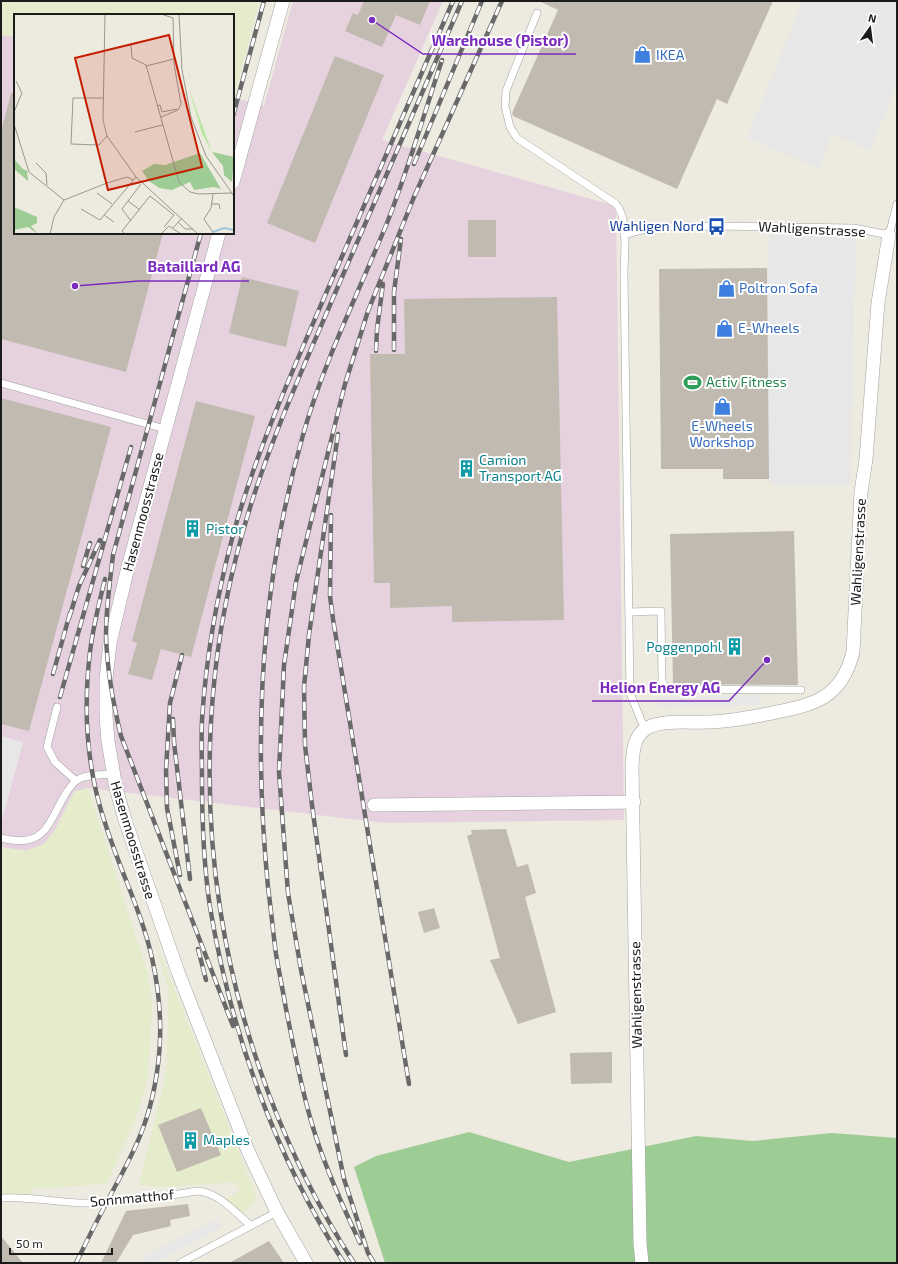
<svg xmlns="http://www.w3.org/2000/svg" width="898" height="1264" font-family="'Exo 2',sans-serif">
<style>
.industrial{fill:#e6d2df}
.farmland{fill:#e5eccb}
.forest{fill:#9dcc95}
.parking{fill:#e7e7e7}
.building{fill:#c1bab0}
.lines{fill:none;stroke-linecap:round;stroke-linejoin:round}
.service-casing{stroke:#a2a2a2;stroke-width:8}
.minor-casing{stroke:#a2a2a2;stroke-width:14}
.service{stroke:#fff;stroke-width:7}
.minor{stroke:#fff;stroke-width:13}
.rail-casing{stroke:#696969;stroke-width:4.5}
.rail{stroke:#fff;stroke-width:3;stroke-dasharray:9;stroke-linecap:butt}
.labels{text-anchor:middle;stroke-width:4;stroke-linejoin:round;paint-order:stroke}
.shop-label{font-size:14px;fill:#366cbe;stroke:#fff;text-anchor:start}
.transit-label{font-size:14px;fill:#164399;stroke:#fff;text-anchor:end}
.street-label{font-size:14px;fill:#1b1b1b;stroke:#fff}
.leisure-label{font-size:14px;fill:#27864d;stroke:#fff;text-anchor:start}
.culture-label{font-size:14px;fill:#0d838f;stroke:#fff;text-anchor:start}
.inset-river{fill:none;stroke:#a0c5db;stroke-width:2}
.inset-road{fill:none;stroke:#999791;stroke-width:1}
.view{fill:#c61d00;fill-opacity:0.15;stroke:#c61d00;stroke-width:2}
.inset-edge{fill:none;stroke:#1b1b1b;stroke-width:2}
.leader{fill:none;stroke:#7b2cbf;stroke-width:1.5}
.callout-dot{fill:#7b2cbf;stroke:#fff;stroke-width:1.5}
.callout-label{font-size:15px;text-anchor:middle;font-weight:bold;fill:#7b2cbf;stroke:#fff;stroke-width:4;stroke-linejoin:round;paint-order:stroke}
</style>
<rect width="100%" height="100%" fill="#edeae0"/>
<path class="industrial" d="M293,1H443L382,140L616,206L624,820L386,823L88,788L74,792L55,830L44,844L26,851L1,847V35L15,36V233H233V97L264,106Z"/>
<path class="farmland" d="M1,1H259L234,98L233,97V15H15V36L1,35Z
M88,788L148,974L152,1004L148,1078L135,1121L106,1184L32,1189L31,1194H1V847L26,851L44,844L55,830L74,792Z
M155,940L256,1195L253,1204L243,1213L227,1198L240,1191L235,1182L164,1187L139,1185L166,1072L169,994Z"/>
<path class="forest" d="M469,1132L569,1162L696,1136L753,1141L832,1133L897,1138V1263H385L354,1167L376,1156Z"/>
<path class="parking" d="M803,1H897V84L870,150L833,134L819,168L747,138Z
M856,234L850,485H771L769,479L767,268L769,235Z
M760,695V705L658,707L657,698Z
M1,736L23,742L1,825Z
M217,1219L222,1227L155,1263H138L153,1251Z"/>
<path class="building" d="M364,1H430L420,25L396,15L382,47L345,31L353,13L358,15Z
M539,1H773L727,104L717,99L677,189L513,116L512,113L558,10Z
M335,56L384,75L315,243L267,223Z
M11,93H15V233H163L126,372L1,339V132Z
M468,220H496V257H468Z
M767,268L769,479H723V469H661L659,269Z
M242,277L299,291L286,347L229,333Z
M557,297L564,620L452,622V606L390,608V583H374L370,354H405L404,299Z
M1,398L111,427L29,731L1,724Z
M196,401L255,416L191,657L161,649L152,680L128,674L137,643L132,641Z
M794,531L798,685L673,684L670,534Z
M506,829L517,867L528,864L536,893L525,897L556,1012L518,1024L490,960L500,958L467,836L472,834L471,830Z
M434,908L440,928L424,933L418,912Z
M612,1052V1083L571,1084L570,1053Z
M201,1108L221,1155L177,1172L158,1125Z
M188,1204L190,1216L170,1220L171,1226L133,1235L116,1263H101L126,1211Z
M1,1236L23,1263H1Z
M269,1241L284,1263H229Z"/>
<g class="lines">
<defs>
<path id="service" d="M537,13L506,91L505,106L510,127L517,138L616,204C629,219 624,254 624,274L630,693L645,730
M624,235L642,230L655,227L717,226L854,228L889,235L897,204
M1,383L165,429
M629,612L661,611L662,681L665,687L673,689L801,690
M57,707L47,747L55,762L76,781
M1,838C41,848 46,830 62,800C66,793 70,785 77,780C86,774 102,775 113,774
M1,1198C28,1196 54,1202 80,1203C120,1204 159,1197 198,1191C219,1193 235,1212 250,1225
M180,1263L277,1212"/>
<path id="minor" d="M233,182L283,1
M219,233L128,567L110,643L106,679V716L108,741L116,788L125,820L178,972L248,1151L277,1212L306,1263
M374,805L634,802
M642,1263L640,1243L632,766C633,753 633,739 644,730C657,719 690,723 707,722C727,722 747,718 767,714C811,705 841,701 853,652L861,492L866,459L878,303L889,235"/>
</defs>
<use href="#service" class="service-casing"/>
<use href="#minor" class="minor-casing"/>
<use href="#service" class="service"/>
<use href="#minor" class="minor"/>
<defs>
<path id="rail" d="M233,116L264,1
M414,164L482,1
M201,233L113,555C110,582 106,608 106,635C107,670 113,703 121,736L233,1026
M394,350V292L401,239
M376,351L377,329L383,284
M338,434L309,635L304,687L305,745L312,805L346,1055
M331,515L330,596L333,619L409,1084
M83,566L90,543
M69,618L79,586L100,540
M53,674L70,613
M60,697L131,447
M173,719L174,742L190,879
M180,875L167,808L166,770L170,703L182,655
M198,949L206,980
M360,1243C344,1209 329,1176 317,1140C303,1098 295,1053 286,1009C283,991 279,972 276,954C273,932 271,909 268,887C253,736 261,581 303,435C324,361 358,294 387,223C408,170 424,114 442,60
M76,1263C86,1243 96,1222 107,1202C119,1178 134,1154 143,1128C153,1102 159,1068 160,1040C161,1013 158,985 152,958C142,913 120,870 106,826C87,771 83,710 90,652C93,627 99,603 105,579
M344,1263C275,1156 231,1033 210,907C204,867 202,821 202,780C202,760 201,740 202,720C206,657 217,595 233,535C256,451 293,370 327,291C369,194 411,98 453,1
M354,1263C216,1049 173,780 242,535C265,451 302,371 336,291C378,194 420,98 462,1
M374,1263L368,1253L344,1179L301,970L288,893L279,772L284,665L296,582L345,384L368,311L414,197L502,1"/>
</defs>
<use href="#rail" class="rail-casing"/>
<use href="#rail" class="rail"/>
</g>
<defs>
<symbol id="shop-bare" viewBox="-9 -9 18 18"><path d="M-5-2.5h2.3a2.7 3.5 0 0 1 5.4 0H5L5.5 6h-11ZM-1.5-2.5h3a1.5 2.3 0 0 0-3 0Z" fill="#3f7fe0" stroke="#fff" stroke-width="2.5" paint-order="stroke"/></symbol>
<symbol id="bus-bare" viewBox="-9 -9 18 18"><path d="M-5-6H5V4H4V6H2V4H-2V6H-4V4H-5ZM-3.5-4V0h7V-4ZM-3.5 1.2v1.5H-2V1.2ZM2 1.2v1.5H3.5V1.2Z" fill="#1a4fb4" stroke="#fff" stroke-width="2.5" paint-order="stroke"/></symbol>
<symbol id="stadium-bare" viewBox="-9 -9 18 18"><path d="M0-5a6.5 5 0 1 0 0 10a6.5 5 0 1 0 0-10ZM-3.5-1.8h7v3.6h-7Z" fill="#2e9e5b" stroke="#fff" stroke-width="2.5" paint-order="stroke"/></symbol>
<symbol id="building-bare" viewBox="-9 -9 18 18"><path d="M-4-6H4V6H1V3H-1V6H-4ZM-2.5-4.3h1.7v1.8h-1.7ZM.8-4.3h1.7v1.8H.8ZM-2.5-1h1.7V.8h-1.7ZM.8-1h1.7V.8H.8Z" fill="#0f9aa8" stroke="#fff" stroke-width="2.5" paint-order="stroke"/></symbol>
</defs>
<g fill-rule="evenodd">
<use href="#shop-bare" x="630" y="42" width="25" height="25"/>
<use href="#bus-bare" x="704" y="214" width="25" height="25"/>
<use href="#shop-bare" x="714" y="276" width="25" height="25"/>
<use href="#shop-bare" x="712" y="316" width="25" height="25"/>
<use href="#stadium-bare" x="680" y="370" width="25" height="25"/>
<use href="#shop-bare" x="710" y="394" width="25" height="25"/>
<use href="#building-bare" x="454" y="456" width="25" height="25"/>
<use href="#building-bare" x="180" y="516" width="25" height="25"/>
<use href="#building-bare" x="722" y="634" width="25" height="25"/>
<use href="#building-bare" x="178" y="1128" width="25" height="25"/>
</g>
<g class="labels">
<g class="shop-label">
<text x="656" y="60">IKEA</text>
<text x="739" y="293">Poltron Sofa</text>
<text x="738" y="333">E-Wheels</text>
<text x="722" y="431" text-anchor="middle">E-Wheels<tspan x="722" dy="16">Workshop</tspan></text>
</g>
<g class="transit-label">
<text x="704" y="231">Wahligen Nord</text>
</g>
<g class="street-label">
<text transform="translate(812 229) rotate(3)" y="5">Wahligenstrasse</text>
<text transform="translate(143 512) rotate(-75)" y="5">Hasenmoosstrasse</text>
<text transform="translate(858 552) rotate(-87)" y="5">Wahligenstrasse</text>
<text transform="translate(133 840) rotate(73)" y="5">Hasenmoosstrasse</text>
<text transform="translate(636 995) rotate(-91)" y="5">Wahligenstrasse</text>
<text transform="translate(132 1198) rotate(-5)" y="5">Sonnmatthof</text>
</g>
<g class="leisure-label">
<text x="706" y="387">Activ Fitness</text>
</g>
<g class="culture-label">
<text x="479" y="465">Camion<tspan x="479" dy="16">Transport AG</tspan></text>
<text x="206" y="534">Pistor</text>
<text x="722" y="652" text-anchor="end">Poggenpohl</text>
<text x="203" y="1145">Maples</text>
</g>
</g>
<g transform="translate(14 14)">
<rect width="220" height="220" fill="#edeae0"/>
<path d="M170,0L177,80L198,138L188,120L177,82Z" fill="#bce8a5"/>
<path d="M198,138L220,143L218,168L210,161L209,152ZM186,139L207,175L200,173L180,176L176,168L158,176L145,174L135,167L128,157L140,150L151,151ZM0,145L10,156H13L14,167L0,155ZM0,193L23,203V209L17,212L24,220L14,213L0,216Z" fill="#9dcc95"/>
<path class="inset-river" d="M199,218L210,214L220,216"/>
<path class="inset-road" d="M91,0L89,106L93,122L122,163L184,220M147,0L159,4L160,50L167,90L164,96L147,103M165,0L168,56L177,103L192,142L220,182M117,31L118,44L132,51L165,168L176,178L185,180L218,179M132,52L160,45M89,84H59L57,130L85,131L93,122M143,92L146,91L148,98L163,95M0,98L8,79L2,67M0,110L15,158L50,186M121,118L148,111M22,149L32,159L33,171M83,179L98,190M199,180L197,194L190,205L200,220M50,186L93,169L113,163L119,166M114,187L126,196M198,190H205L206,195M67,195L86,206L122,163M90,201L100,208M117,207L108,195L127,170M164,208L171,215H179M150,213L160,201M159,214L168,204M36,220L40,203L50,186M111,220L108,217L136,182L160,201M147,220L155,212L167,220"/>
<path class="view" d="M155,21L188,153L94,176L61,44Z"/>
<rect width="220" height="220" class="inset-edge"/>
</g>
<path class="leader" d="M372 20L423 54H576M75 286L139 281H249M767 660L729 701H592"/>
<g class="callout-dot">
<circle cx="372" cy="20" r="4"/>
<circle cx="75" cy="286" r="4"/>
<circle cx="767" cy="660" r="4"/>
</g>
<g class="callout-label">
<text x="500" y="46">Warehouse (Pistor)</text>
<text x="194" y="272">Bataillard AG</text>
<text x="660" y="693">Helion Energy AG</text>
</g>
<rect width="898" height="1264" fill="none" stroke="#1b1b1b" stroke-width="4"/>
<g transform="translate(870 28) rotate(14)" stroke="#ffffff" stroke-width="3" paint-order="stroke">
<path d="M0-3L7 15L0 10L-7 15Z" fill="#1b1b1b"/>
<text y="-6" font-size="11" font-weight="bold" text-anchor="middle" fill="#1b1b1b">N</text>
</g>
<path d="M10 1248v6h102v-6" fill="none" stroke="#1b1b1b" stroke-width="2"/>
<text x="16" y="1248" font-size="12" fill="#1b1b1b" stroke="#ffffff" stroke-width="3" paint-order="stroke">50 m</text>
</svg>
